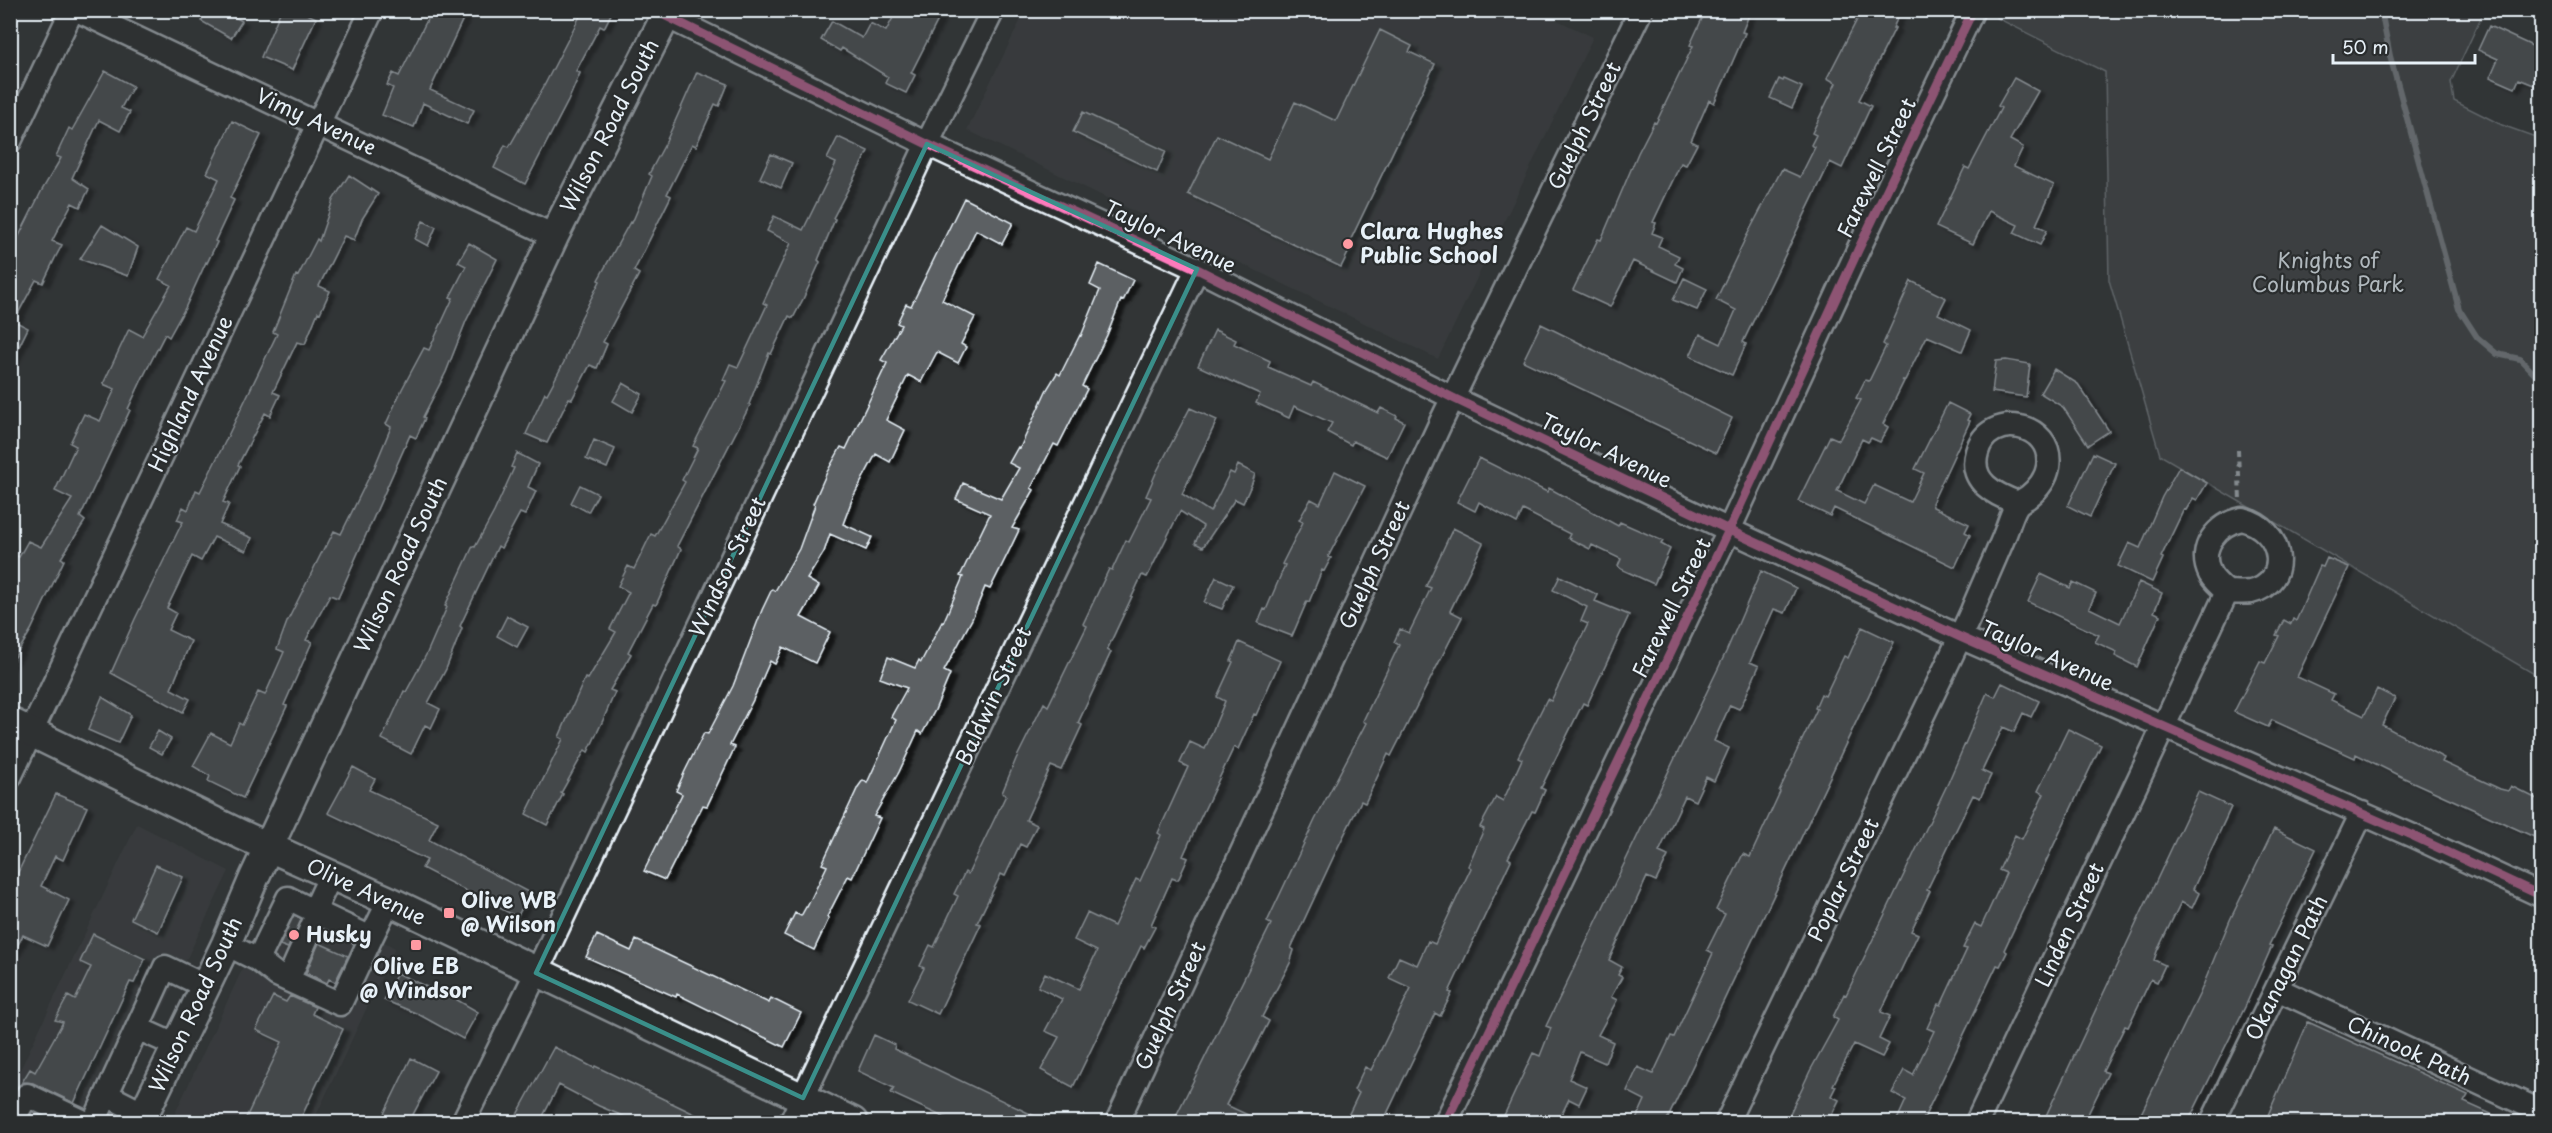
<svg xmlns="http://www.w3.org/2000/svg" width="2552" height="1133" font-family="'Playpen Sans',sans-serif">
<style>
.built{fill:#3f4244}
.green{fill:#494d4f;stroke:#989fa4;stroke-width:1.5}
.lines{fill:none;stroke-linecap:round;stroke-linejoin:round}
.stream{stroke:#9fa5aa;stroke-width:6}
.building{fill:#5c6063;stroke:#e8f1f8;stroke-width:1.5;filter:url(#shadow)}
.minor-tunnel{stroke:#4d5153;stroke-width:22;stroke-dasharray:22 11;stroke-linecap:butt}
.minor-casing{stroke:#e8f1f8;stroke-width:27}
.major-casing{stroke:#e8f1f8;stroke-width:33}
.path{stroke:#e8f1f8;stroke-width:4;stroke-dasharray:6 4.5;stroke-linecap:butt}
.minor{stroke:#2a2d2e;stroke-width:22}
.major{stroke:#2a2d2e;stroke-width:28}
.cycleway-casing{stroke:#2a2d2e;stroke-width:13}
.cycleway{stroke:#fd7abc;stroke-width:9}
.marked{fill:none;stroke:#3a8f8a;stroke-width:4.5;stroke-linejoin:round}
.poi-dot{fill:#ff9aa2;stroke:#2a2d2e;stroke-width:2}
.labels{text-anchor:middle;stroke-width:4.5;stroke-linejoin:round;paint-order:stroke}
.street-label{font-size:21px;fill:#e8f1f8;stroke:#2a2d2e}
.poi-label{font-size:21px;font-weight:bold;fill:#e8f1f8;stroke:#2a2d2e;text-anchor:start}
.park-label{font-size:21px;fill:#b0b8bd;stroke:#2a2d2e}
</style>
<defs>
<filter id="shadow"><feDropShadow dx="6" dy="3.5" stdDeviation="1.5" flood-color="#0009"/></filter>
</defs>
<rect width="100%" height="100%" fill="#323536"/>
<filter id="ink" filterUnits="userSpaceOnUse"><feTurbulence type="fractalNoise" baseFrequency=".0167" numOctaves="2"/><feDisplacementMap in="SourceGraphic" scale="12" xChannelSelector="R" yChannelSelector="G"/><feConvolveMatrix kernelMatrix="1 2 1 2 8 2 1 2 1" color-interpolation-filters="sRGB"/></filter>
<g filter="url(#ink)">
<path class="built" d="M1025,11H1538L1593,37L1438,359L967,130Z
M137,824L229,871L108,1122H38L11,1109L10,1091Z
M282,884L395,948L313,1122H171Z"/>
<path class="green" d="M2000,11H2484L2451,82L2454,101L2502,125L2541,139V678L2160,455L2109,280L2105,72L1997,18Z"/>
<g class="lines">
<path class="stream" d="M2381,10L2390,56L2459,309L2477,337L2497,354L2520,359L2542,382"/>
</g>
<path class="building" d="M207,10H222L242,21L231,38L201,21Z
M281,10H299L316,18L292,70L261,57Z
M432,10H467L430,90L474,110L467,124L423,103L414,127L382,115L393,88L387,85L393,73L399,76Z
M570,10H613L604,28L600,26L576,71L580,73L568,101L525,184L494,168L505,145L509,147L543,88L580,16Z
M897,10H943L911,73L915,75L906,93L885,83L888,77L842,48L840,51L821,40L832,21L862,38L870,23L886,31Z
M1706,10H1751L1742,32L1745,33L1725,79L1714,103L1709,100L1691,141L1697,144L1686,165L1681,163L1653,222L1656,223L1652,233L1662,237L1658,246L1679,256L1675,264L1683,268L1677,282L1633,261L1610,307L1573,290L1598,239L1601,240L1638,153L1654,122L1656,123L1693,46L1690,45Z
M1862,10H1901L1893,28H1895L1859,100L1871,106L1842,168L1830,162L1743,342L1746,344L1732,375L1690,356L1700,334L1721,344L1736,310L1716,300L1746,237L1782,169L1800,177L1815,147L1811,145L1816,135L1812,133L1836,83L1827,78Z
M2489,26L2541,50V88L2519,79L2515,88L2490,77L2498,59L2478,50Z
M1380,30L1412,46L1409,52L1435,64L1350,241L1353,243L1341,267L1188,194L1217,135L1268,159L1295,102L1336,121Z
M105,71L133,86L121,108L130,112L120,131L99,120L72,178L89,189L80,207L72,203L52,241L62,245L55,258L43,283L36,280L14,321L28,328L10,365V254L42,190L61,158L56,156L69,128L72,130Z
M697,72L728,84L719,106L715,104L696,146L692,144L667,194L671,196L634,271L639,274L603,342L607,344L597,368L590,365L572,399L569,398L547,443L526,434L545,393L547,394L564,362L581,318L600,281L598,280L630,222L632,223L652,176L649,174L665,144Z
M2014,78L2038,91L2010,140L2023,147L2014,166L2054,185L2036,225L2047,230L2040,245L2014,233L2018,225L1989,211L1973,244L1936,227L1965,167L1969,169L2001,108L1998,106Z
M1779,79L1783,81L1784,79L1802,87L1792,108L1770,98Z
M1083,112L1166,151L1157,172L1073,132Z
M232,121L261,135L230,198L234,200L215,241L217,242L207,263L206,262L185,308L169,337L165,334L143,377L128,409L130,410L80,517L85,521L61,558L64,560L31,630L10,665V553L19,557L28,541L41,547L72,499L55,491L76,446L70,443L84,414L100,421L115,389L103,384L129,329L142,336L171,285L159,279L186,227L194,231L219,179L207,173Z
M838,137L868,151L833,218L835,219L818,260L820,262L803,299L793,318L789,316L771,354L769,353L749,404L750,405L677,546L681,549L656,605L653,604L628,652L631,654L610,690L615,692L603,720L588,752L585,750L561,793L563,794L547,825L526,814L563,739L559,737L585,678L588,679L616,632L610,629L629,592L618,586L628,566L634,569L651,534L655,536L685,482L682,480L698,448L693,446L726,381L723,380L730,364L738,367L767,305L763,303L791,243L767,231L774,216L803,230L836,163L827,159Z
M771,154L792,163L781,188L760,178Z
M349,175L378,194L362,219L354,240L344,236L319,286L330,291L320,313L318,312L305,344L297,342L273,392L280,395L270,416L265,413L238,465L240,466L223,502L229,504L220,524L252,538L246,551L214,537L201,561L192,556L167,608L176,613L168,630L191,641L171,689L190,699L183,712L111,673L135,619L181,525L183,522L177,520L183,507L188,510L196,490L200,492L225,442L277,334L273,332L296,275L298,276L317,239L319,241L333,200Z
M964,198L1013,223L1002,244L976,230L942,300L975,317L961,344L966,347L958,363L937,352L921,382L908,375L886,420L905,430L890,462L876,454L853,497L843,524L872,537L866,550L830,534L824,552L807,579L819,586L801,617L830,632L815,663L783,647L775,664L770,661L753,700L730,745L735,747L707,806L703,805L665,880L644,871L682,794L676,791L685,771L704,733L708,734L733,686L762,610L772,589L775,591L799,549L815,505L813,504L827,472L841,447L846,449L887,363L881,360L901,325L897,323L906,304L911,306Z
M423,221L436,227L428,246L415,239Z
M102,225L138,247L128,276L80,259Z
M469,243L497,259L466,321L446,372L423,417L425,418L416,438L410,435L338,598L330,595L306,640L312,642L284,705L287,706L243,798L208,781L210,776L193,766L211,733L230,743L239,723L242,725L258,692L265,695L284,652L277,649L287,622L325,546L326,547L334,531L341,534L371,473H372L391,427L386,424L402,389L424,348L429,350L453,298L450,297L466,266L458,262Z
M1099,264L1133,280L1123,301L1121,300L1107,335L1082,386L1087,389L1058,446L1054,444L1031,488L1034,490L1012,528L1019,530L1008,553L990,589L985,587L972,619L944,671L950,674L935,710L922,734L918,731L899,772L874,816L880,818L852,878L848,876L827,917L829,918L814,950L784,935L795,913L801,916L806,907H807L827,866L822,864L858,787L863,780L867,783L896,720L891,717L907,688L880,678L888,657L915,668L919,660L921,662L942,622L943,623L963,577L960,576L990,514L956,499L963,483L1001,499L1019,468L1009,463L1018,447L1020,448L1046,391L1057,373L1060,375L1080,335L1081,336L1100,290L1090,285Z
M1684,278L1707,289L1697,310L1673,300Z
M1911,281L1946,298L1938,314L1971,330L1962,351L1927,336L1905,380H1902L1904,381L1883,424L1888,427L1880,442L1871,438L1868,442L1862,439L1837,491L1864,504L1874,485L1910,502L1924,473L1915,469L1948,403L1970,414L1967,420L1970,421L1932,503L1933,507L1969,524L1965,532L1970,535L1955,567L1834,508L1830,516L1798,501L1830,436L1839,440L1861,400L1856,398L1865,380L1869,381L1886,346L1883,344Z
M1541,324L1732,418L1716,453L1523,361Z
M1215,330L1236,340L1234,344L1270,361L1268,367L1311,386L1313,382L1378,413L1381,408L1397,416L1396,418L1404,422L1387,457L1353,441L1351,445L1327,432L1332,423L1294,406L1289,418L1256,403L1260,394L1198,366Z
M2006,360L2030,364L2026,397L1992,392L1996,361Z
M2054,369L2078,384L2109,431L2088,445L2063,407L2040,393Z
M623,383L642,394L632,412L613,401Z
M1190,408L1217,420L1182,494L1210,512L1230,472L1234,474L1238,465L1255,474L1252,483L1243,503L1235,499L1203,547L1195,543L1203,526L1180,511L1147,577L1142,575L1107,650L1111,652L1078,723L1082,725L1061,770L1051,766L1026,820L1037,825L1026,847L1020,844L1005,876L1001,874L977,923L981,924L938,1014L908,1000L924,968L920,966L930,945L934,947L958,896L954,894L965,872L968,874L1006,795L1002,793L1016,759L1044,703L1048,706L1087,626L1083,624L1109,569L1112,570L1126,540L1129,542L1151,498L1146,496L1156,473Z
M594,440L615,449L607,468L586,459Z
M517,453L538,464L528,487L536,491L525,515L520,513L501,548L498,546L460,626L462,628L446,669L428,703L440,709L431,728L425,725L411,754L382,739L404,691L406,692L427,653L447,607L445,606L473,546L475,547L494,512L514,468L511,467Z
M2093,453L2115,463L2090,517L2068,506Z
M1479,458L1547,492L1549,488L1618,526L1620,522L1663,541L1661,544L1670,549L1654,584L1621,569L1618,566L1621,559L1592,545L1590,549L1568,538L1570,534L1523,510L1517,523L1479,502L1475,511L1457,502Z
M2179,467L2207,483L2197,500L2193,498L2186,510L2184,509L2161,557L2163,558L2152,582L2118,566L2129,543L2140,548L2162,497Z
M1335,471L1365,486L1328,557L1331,558L1324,571L1322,570L1309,602L1307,601L1292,636L1258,623L1264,609L1266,610L1285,565L1282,564L1303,522L1299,520L1311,499L1320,504Z
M580,485L598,494L588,512L571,503Z
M1453,528L1483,543L1450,611L1462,617L1391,756L1388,754L1365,803L1361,801L1338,847L1291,948L1294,950L1290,963L1262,1017L1269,1021L1226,1105L1263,1122H1173L1271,924L1267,922L1315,820L1366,723L1363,721L1399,645L1394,642L1400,629L1409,633L1431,588L1426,586Z
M2327,558L2349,567L2297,677L2334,694L2331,700L2364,716L2377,689L2395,698L2382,725L2444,758L2442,762L2500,789L2508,791L2511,786L2541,801V840L2402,777L2356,754L2355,758L2272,720L2268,727L2234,712L2260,661L2265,663L2279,636L2276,635L2284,620L2291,624L2293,619L2296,621L2320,566L2323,567Z
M1761,571L1796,588L1785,613L1774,609L1750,662L1759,666L1744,700L1739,709L1730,705L1714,741L1729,748L1714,781L1706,777L1695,801L1685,796L1659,852L1668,856L1656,881L1647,877L1609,960L1622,967L1618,975L1622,977L1611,997L1617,1000L1598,1035L1613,1042L1605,1063L1580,1052L1569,1079L1587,1087L1579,1104L1569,1099L1558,1122H1501L1533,1053L1540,1056L1551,1028L1546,1026L1726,652Z
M2041,574L2070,588L2073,582L2096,593L2089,608L2120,623L2139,582L2162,593L2154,612L2160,615L2137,667L2115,656L2117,652L2095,642L2099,635L2028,602Z
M1560,576L1598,595L1595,601L1629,615L1587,705L1583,703L1541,788L1545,790L1535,812L1532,811L1508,858L1511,860L1449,992L1452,993L1440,1016L1435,1013L1383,1122H1345L1359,1093L1354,1090L1365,1067L1371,1070L1411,988L1389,978L1399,957L1417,965L1428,941L1435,944L1471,868L1468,866L1484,829L1480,827L1496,797L1503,801L1522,759L1518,757L1547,699L1551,701L1588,624L1581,621L1587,607L1553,590Z
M1216,577L1233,585L1222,609L1204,602Z
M507,616L528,627L517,647L497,636Z
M1862,627L1894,642L1666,1122H1635L1645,1100L1627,1091L1638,1067L1653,1074L1671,1036L1674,1037L1713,953L1707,950L1725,914L1716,910L1743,854L1750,857L1780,792L1779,791L1793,762L1792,761L1817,709L1815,708L1821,694L1825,696L1844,656L1848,658Z
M1239,642L1280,661L1256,715L1254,714L1238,749L1234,747L1197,825L1183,856L1188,858L1179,878L1177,880L1172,878L1151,925L1155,927L1144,948L1141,946L1073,1087L1041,1070L1059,1037L1045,1031L1062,999L1038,987L1045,973L1079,989L1097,951L1074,940L1087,913L1114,926L1136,879L1140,881L1161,835L1158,833L1188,767L1180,763L1190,742L1205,749L1225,701L1217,697L1233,662L1231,661Z
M2002,683L2039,701L2031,717L2023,713L2014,732L2003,727L1982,771L1991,775L1980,798L1973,795L1927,890L1930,891L1911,931L1918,934L1881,1012L1890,1016L1879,1039L1889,1044L1882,1057L1854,1044L1833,1085L1836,1086L1831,1096L1839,1100L1828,1122H1786L1810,1071L1838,1020L1833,1017L1844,994L1846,995L1948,783L1987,693L1995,697Z
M102,697L131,715L118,743L88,730Z
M2068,729L2101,745L2004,950L2007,952L2000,966L1997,965L1922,1122H1896L1906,1100L1892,1093L1904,1070L1913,1075L1934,1031L1927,1028L1938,1004L1941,1005L1967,949L1963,948L1975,924L1981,927L2006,873L1999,870L2015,835L2022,839L2044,794L2038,791Z
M158,731L171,739L162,754L149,747Z
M353,767L375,779L369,790L438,822L429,840L530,893L517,917L422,868L427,860L328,813Z
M2198,792L2231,807L2193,889L2199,893L2192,908L2181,902L2157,951L2154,960L2165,965L2157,982L2151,979L2128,1027L2125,1026L2103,1071L2108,1073L2084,1122H2043Z
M56,794L87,807L63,860L55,856L41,886L69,900L47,946L23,935L10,960V889Z
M2274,829L2316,849L2269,945L2272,946L2245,1007L2188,1122H2137L2200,993L2230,920Z
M156,865L183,877L158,932L131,919Z
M294,916L300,919L288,948L280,945Z
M93,934L145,959L134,983L130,982L74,1103L33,1083L22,1082L30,1069L35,1072L63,1022L55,1020L68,996L75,1000L91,967L80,962Z
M597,935L631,951L636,940L769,1003L771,998L801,1013L784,1047L677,994L676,997L586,957Z
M319,943L348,956L335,982L329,979L327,983L306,973Z
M397,973L446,996L447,994L478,1012L463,1039L418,1014L384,1000Z
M273,996L286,1002L290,996L315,1007L312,1014L343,1029L299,1122H244L282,1042L256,1030Z
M2308,1022L2468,1095L2464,1102L2509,1122H2265Z
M874,1035L895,1045L894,1049L1047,1122H954L891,1093L894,1088L858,1071Z
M554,1047L594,1068L595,1066L711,1122H637L599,1106L559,1085L543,1116L558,1122H513Z
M411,1058L436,1071L409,1122H380Z"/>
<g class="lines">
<path class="minor-tunnel" d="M284,922L302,931"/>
<defs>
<path id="minor" d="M77,10L554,236
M666,16L927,144L1197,269L1453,398L1729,530L1960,637L2413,836L2542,896
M10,141L72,10
M2242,519C2284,529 2292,582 2251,592C2243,593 2234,592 2227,592C2221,587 2214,581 2210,574C2197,548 2217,524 2242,519Z
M10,777L372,10
M331,875L314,911L371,938L389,901
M226,944L258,960L288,898L314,911
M258,960L277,975L340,1004L371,938
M288,980L318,913
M2277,989L2542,1112
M137,1028L177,1046
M107,1095L144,1114
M12,1122L27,1095L84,1122
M94,1122L165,967L205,986
M463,1122L545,955L927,144L993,10
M791,1122L1197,269
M1117,1122L1440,424L1641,10
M1446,1122L1729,530L1859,248L1973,10
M1727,1122C1778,1016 1829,909 1881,802C1911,739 1943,675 1972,611C1982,587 1993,563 2003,539C2008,528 2011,514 2017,505C2020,501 2025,499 2028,497C2038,489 2046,479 2048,467C2055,422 1988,410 1977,452C1968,482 1996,495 2018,503
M1977,1122L2227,592
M2212,1122L2362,813"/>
<path id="major" d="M10,722L242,835L389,901L853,1122
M140,1122L226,944L254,878L554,236L669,10"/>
</defs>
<use href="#minor" class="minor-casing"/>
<use href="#major" class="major-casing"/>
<path class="path" d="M2238,450L2240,501"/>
<use href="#minor" class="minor"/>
<use href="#major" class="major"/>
<defs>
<path id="cycleway" d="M666,16L927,144L1197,269L1453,398L1729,530L1960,637L2413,836L2542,896
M1446,1122L1729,530L1859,248L1973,10"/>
</defs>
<use href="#cycleway" class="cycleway-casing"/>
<use href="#cycleway" class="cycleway"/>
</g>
</g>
<path d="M0 0H2552V1133H0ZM927,144L1197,269L803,1098L536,973Z" fill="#323536" fill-opacity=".55" fill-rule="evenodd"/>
<path class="marked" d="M927,144L1197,269L803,1098L536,973Z"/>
<g class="poi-dot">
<circle cx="1348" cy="244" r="6"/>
<rect x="443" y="907" width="12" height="12" rx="3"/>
<circle cx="294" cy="935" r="6"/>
<rect x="410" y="939" width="12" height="12" rx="3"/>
</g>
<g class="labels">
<g class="street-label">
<text transform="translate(316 122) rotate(25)" y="7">Vimy Avenue</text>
<text transform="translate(610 126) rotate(-63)" y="7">Wilson Road South</text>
<text transform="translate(1585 126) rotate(-64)" y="7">Guelph Street</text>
<text transform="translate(1877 168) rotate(-64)" y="7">Farewell Street</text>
<text transform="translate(1170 237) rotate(25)" y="7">Taylor Avenue</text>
<text transform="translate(191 394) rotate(-65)" y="7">Highland Avenue</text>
<text transform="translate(1606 451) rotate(26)" y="7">Taylor Avenue</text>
<text transform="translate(401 565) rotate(-65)" y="7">Wilson Road South</text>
<text transform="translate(1375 565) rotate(-65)" y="7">Guelph Street</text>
<text transform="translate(728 567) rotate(-65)" y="7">Windsor Street</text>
<text transform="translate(1672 608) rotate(-64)" y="7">Farewell Street</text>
<text transform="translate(2047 656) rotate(24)" y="7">Taylor Avenue</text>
<text transform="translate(994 696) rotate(-65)" y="7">Baldwin Street</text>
<text transform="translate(1844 880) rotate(-64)" y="7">Poplar Street</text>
<text transform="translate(366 892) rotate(25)" y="7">Olive Avenue</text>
<text transform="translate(2070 925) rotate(-65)" y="7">Linden Street</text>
<text transform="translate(2287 968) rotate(-64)" y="7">Okanagan Path</text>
<text transform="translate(196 1005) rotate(-65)" y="7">Wilson Road South</text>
<text transform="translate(1171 1006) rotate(-65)" y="7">Guelph Street</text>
<text transform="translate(2409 1051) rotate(25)" y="7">Chinook Path</text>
</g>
<g class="poi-label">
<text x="1360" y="239">Clara Hughes<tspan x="1360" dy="24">Public School</tspan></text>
<text x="461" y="908">Olive WB<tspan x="461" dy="24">@ Wilson</tspan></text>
<text x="306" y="942">Husky</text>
<text x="416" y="974" text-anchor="middle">Olive EB<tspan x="416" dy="24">@ Windsor</tspan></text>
</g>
<g class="park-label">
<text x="2328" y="268">Knights of<tspan x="2328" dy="24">Columbus Park</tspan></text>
</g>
</g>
<rect width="2552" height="1133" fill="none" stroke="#2a2d2e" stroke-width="36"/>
<rect x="18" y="18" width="2516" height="1097" fill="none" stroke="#e8f1f8" stroke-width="2" filter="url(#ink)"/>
<path d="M2333 54v9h142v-9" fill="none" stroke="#e8f1f8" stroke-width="3"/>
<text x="2342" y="54" font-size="18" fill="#e8f1f8" stroke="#2a2d2e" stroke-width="4.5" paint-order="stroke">50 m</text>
</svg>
